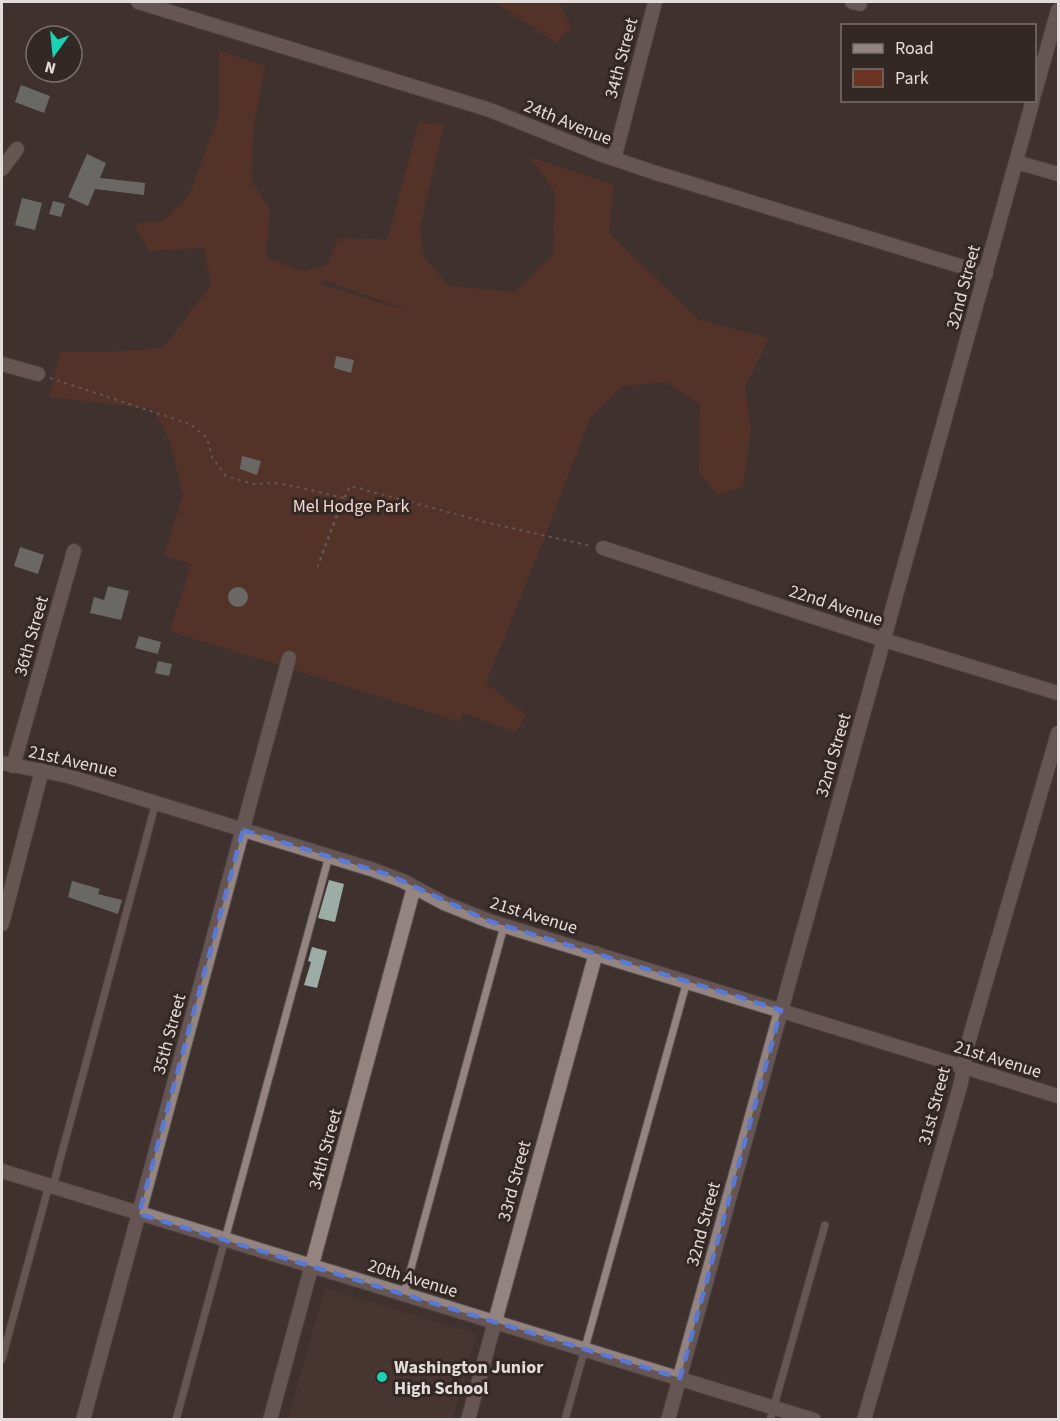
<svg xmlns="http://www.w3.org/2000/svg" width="1060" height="1421" font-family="'Source Sans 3',sans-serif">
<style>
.built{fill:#4e3b35}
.green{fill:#6a3322;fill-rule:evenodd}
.building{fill:#9caca7}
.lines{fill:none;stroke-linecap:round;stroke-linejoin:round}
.service-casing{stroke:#5a504d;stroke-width:9}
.minor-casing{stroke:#5a504d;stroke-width:16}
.path{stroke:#8e8380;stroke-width:2;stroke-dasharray:3 4.5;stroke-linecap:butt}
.service{stroke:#938480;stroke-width:7}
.minor{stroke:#938480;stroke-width:14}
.marked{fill:none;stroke:#5979d9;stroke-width:4.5;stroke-dasharray:12 8;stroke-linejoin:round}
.poi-dot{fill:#16d5b3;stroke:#342824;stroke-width:2}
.labels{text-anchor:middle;stroke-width:6;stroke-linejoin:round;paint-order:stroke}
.street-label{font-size:18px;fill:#e4dcda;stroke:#342824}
.park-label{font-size:18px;fill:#f2d8cf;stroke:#342824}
.poi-label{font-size:18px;font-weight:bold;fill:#e4dcda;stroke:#342824;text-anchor:start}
</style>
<rect width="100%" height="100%" fill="#3f322e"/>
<path class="built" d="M325,1288L477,1334L453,1419H288Z"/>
<path class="green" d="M494,2H559L571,27L557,43Z
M219,51L265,66L254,126L251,180L270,209L266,257L301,271L326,266L339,238L387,240L419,122L444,125L420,227L424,257L449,286L515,292L553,254L555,192L530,157L614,185L609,233L699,320L769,338L745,387L751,431L743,487L717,495L699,471L700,404L665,382L622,386L590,418L546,534L486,683L526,715L516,732L463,713L460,722L170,631L191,564L164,555L183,495L170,442L153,409L49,397L60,352H106L163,348L211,285L204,248L149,251L134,224L164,221L189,195L219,115ZM324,280L410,311V312L320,284Z"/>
<path class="building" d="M21,85L50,96L44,113L15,102Z
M87,154L106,163L100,178L145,183L144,195L95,189L88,206L68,197Z
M22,198L42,203L35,230L15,225Z
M53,201L65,204L61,217L49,214Z
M336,356L354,360L351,373L334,368Z
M242,456L261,461L257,475L240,469Z
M20,547L44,555L38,574L14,566Z
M108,586L129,591L121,620L90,613L94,597L104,600Z
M228 597a10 10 0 1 1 20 0a10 10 0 1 1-20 0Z
M139,636L161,642L158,654L135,648Z
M158,661L172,664L169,676L155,673Z
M329,880L344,884L335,922L318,918Z
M72,881L100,889L98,894L122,900L118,914L68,897Z
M312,947L327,951L317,988L304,985L311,962L308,961Z"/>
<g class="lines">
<defs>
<path id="service" d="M53,1186L156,802
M404,1294L504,926
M2,1359L49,1185
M176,1420L329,856
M565,1420L687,981
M770,1420L825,1225"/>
<path id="minor" d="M138,2L490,110L597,153L653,172L986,274
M852,2L860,4
M1034,95L1058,10
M614,159L655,2
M1016,162L1058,174
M2,169L17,149
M2,364L38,374
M603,548L884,640L1058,693
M2,763L68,776L371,869L403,881L444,903L489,921L1058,1096
M13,766L74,551
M2,924L42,770
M2,1171L814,1420
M83,1420L289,658
M270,1420L414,887
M468,1420L596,953
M668,1420L1033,100
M864,1420L961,1083L966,1050L1058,733"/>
</defs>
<use href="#service" class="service-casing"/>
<use href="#minor" class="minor-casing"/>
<path class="path" d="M50,378L190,424L207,438L212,457L226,476L254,484L274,483L293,486L344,498L318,566C327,538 337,512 350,486L493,524L591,546"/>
<use href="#service" class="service"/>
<use href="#minor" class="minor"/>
</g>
<path d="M0 0H1060V1421H0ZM243,830L389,875L489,921L781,1010L680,1378L139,1214Z" fill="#3f322e" fill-opacity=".55" fill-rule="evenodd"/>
<path class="marked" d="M243,830L389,875L489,921L781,1010L680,1378L139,1214Z"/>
<circle class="poi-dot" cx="382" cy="1377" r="6"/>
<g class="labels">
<g class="street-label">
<text transform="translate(621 58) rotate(-75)" y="6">34th Street</text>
<text transform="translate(568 122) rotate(22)" y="6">24th Avenue</text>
<text transform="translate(963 287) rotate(-75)" y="6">32nd Street</text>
<text transform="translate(836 605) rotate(18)" y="6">22nd Avenue</text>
<text transform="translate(31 636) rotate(-74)" y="6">36th Street</text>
<text transform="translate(833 755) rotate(-74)" y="6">32nd Street</text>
<text transform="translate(73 761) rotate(13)" y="6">21st Avenue</text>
<text transform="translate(534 915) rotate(17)" y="6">21st Avenue</text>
<text transform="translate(169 1034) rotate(-75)" y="6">35th Street</text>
<text transform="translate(998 1059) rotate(17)" y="6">21st Avenue</text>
<text transform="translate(934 1106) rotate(-75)" y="6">31st Street</text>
<text transform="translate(325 1149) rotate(-75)" y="6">34th Street</text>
<text transform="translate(514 1181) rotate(-75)" y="6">33rd Street</text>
<text transform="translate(703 1224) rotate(-75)" y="6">32nd Street</text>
<text transform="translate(413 1278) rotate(17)" y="6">20th Avenue</text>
</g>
<g class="park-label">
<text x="351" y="512">Mel Hodge Park</text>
</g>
<g class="poi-label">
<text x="394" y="1373">Washington Junior<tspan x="394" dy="21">High School</tspan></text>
</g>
</g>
<rect width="1060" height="1421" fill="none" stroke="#e4dcda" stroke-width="6"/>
<rect x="841" y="24" width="195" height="78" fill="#342824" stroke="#7a706d" stroke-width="1.5"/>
<rect x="853" y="44" width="30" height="9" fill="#938480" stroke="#7a706d" stroke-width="1.5"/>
<text x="895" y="54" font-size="18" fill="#e4dcda">Road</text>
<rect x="853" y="69" width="30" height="18" fill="#6a3322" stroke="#7a706d" stroke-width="1.5"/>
<text x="895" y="84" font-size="18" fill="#e4dcda">Park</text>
<g transform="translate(54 54) rotate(195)"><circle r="28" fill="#342824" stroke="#7a706d" stroke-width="1.5"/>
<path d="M0-4.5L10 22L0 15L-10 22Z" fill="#16d5b3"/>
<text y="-9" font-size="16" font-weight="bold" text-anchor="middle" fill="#e4dcda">N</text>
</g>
</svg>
